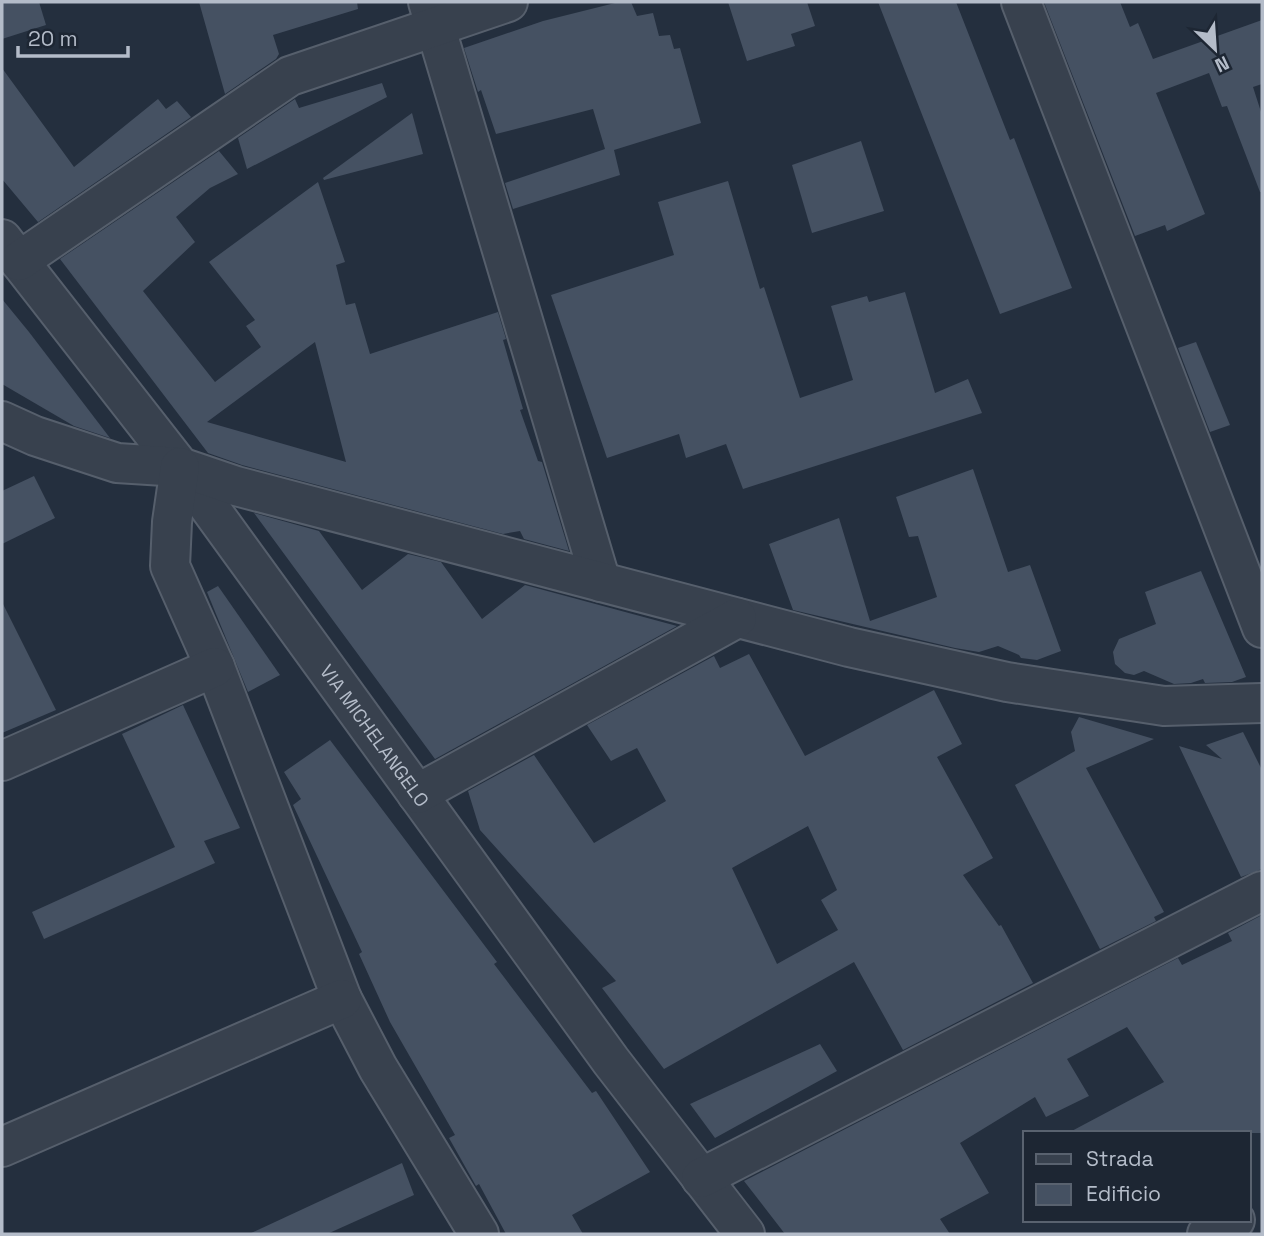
<svg xmlns="http://www.w3.org/2000/svg" width="1264" height="1236" font-family="'Space Grotesk',sans-serif">
  <style>
    .building { fill: #455162; fill-rule: evenodd }
    .lines { fill: none; stroke-linecap: round; stroke-linejoin: round }
    .minor-casing { stroke: #565f6c; stroke-width: 42 }
    .minor { stroke: #38414e; stroke-width: 38 }
    .labels { text-anchor: middle; stroke-width: 7; stroke-linejoin: round; paint-order: stroke }
    .street-label { font-size: 19px; fill: #b4bcc9; stroke: #1d2633 }
  </style>
  <rect width="100%" height="100%" fill="#242f3e"/>
  <!-- building -->
  <g class="building">
    <path d="M 2,2 L 39,2 L 46,25 L 2,39 Z"/>
    <path d="M 199,2 L 357,2 L 358,9 L 273,35 L 279,54 L 276,59 L 225,94 Z"/>
    <path d="M 619,2 L 631,2 L 637,16 L 653,13 L 659,36 L 670,35 L 674,49 L 680,48 L 701,123 L 614,150 L 620,175 L 513,209 L 505,183 L 605,149 L 593,109 L 496,134 L 481,90 L 478,92 L 464,48 L 543,21 Z"/>
    <path d="M 728,2 L 807,2 L 815,26 L 791,34 L 795,46 L 747,61 Z"/>
    <path d="M 878,2 L 956,2 L 1010,140 L 1014,138 L 1072,288 L 1000,314 Z"/>
    <path d="M 1044,2 L 1120,2 L 1130,27 L 1138,23 L 1153,59 L 1262,20 L 1262,84 L 1253,87 L 1262,115 L 1262,192 L 1260,192 L 1227,106 L 1222,107 L 1209,73 L 1156,93 L 1205,214 L 1167,231 L 1165,225 L 1135,236 Z"/>
    <path d="M 2,68 L 74,167 L 158,99 L 166,109 L 177,101 L 191,117 L 38,222 L 2,179 Z"/>
    <path d="M 382,83 L 387,97 L 247,169 L 238,138 L 295,99 L 299,108 Z"/>
    <path d="M 412,113 L 423,154 L 324,180 L 323,178 Z"/>
    <path d="M 861,141 L 884,211 L 812,233 L 792,165 Z"/>
    <path d="M 219,151 L 238,174 L 210,188 L 176,217 L 195,242 L 143,291 L 215,382 L 261,347 L 246,326 L 255,320 L 209,262 L 318,182 L 345,262 L 336,265 L 346,305 L 355,303 L 370,354 L 498,312 L 506,339 L 503,340 L 523,409 L 520,410 L 538,461 L 542,462 L 569,551 L 524,539 L 520,531 L 503,534 L 242,465 L 208,453 L 60,259 ZM 315,342 L 346,462 L 207,422 Z"/>
    <path d="M 728,181 L 760,289 L 764,287 L 800,398 L 853,380 L 831,306 L 867,296 L 869,302 L 905,292 L 935,393 L 968,379 L 982,413 L 743,489 L 726,444 L 686,458 L 679,434 L 607,458 L 551,295 L 674,255 L 658,202 Z"/>
    <path d="M 2,299 L 29,332 L 110,438 L 74,426 L 2,384 Z"/>
    <path d="M 1196,342 L 1230,425 L 1210,432 L 1178,348 Z"/>
    <path d="M 973,469 L 1008,572 L 1030,565 L 1061,651 L 1037,660 L 1021,658 L 1019,655 L 998,646 L 979,652 L 955,648 L 793,610 L 769,544 L 839,518 L 870,621 L 937,597 L 918,536 L 909,537 L 896,497 Z"/>
    <path d="M 34,476 L 55,518 L 2,544 L 2,491 Z"/>
    <path d="M 254,513 L 319,531 L 362,590 L 408,554 L 441,562 L 482,619 L 525,585 L 677,626 L 435,759 Z"/>
    <path d="M 1201,571 L 1246,677 L 1232,682 L 1205,683 L 1203,679 L 1191,683 L 1174,684 L 1144,671 L 1134,675 L 1125,673 L 1115,664 L 1113,652 L 1119,639 L 1156,624 L 1145,592 Z"/>
    <path d="M 218,586 L 280,675 L 248,692 L 207,592 Z"/>
    <path d="M 2,602 L 56,710 L 2,733 Z"/>
    <path d="M 749,654 L 805,756 L 934,690 L 962,744 L 937,757 L 993,858 L 963,875 L 999,926 L 1001,925 L 1033,983 L 903,1050 L 854,962 L 664,1069 L 602,988 L 616,981 L 480,830 L 468,791 L 534,755 L 594,843 L 666,801 L 637,748 L 611,761 L 587,725 L 714,656 L 720,668 ZM 808,826 L 837,890 L 821,900 L 838,930 L 777,964 L 732,868 Z"/>
    <path d="M 183,705 L 240,828 L 204,841 L 215,863 L 44,939 L 32,912 L 175,847 L 122,734 Z"/>
    <path d="M 1079,717 L 1154,739 L 1086,768 L 1164,912 L 1154,917 L 1156,921 L 1100,949 L 1015,785 L 1075,751 L 1071,732 Z"/>
    <path d="M 1243,732 L 1262,770 L 1262,869 L 1241,877 L 1179,746 L 1222,759 L 1206,745 Z"/>
    <path d="M 330,740 L 497,962 L 494,964 L 592,1093 L 596,1091 L 650,1172 L 572,1215 L 583,1234 L 506,1234 L 479,1184 L 476,1186 L 449,1138 L 455,1135 L 390,1022 L 359,954 L 362,952 L 293,805 L 301,799 L 284,772 Z"/>
    <path d="M 1262,915 L 1262,1133 L 1068,1133 L 1164,1082 L 1127,1027 L 1067,1059 L 1089,1096 L 1046,1117 L 1035,1097 L 960,1143 L 989,1193 L 940,1219 L 950,1234 L 785,1234 L 744,1181 L 1178,958 L 1182,965 L 1232,941 L 1228,933 Z"/>
    <path d="M 820,1044 L 837,1071 L 715,1138 L 690,1104 Z"/>
    <path d="M 402,1163 L 414,1195 L 327,1234 L 249,1234 Z"/>
  </g>
  <g class="lines">
    <defs>
      <g id="minor">
        <path d="M 428,2 L 601,582"/>
        <path d="M 1021,2 L 1262,628"/>
        <path id="s1" d="M 2,239 L 180,467 L 611,1061 L 745,1234"/>
        <path d="M 19,261 L 290,76 L 508,2"/>
        <path d="M 2,421 L 35,436 L 117,463 L 180,467 L 236,486 L 849,647 L 1007,682 L 1164,706 L 1262,703"/>
        <path d="M 180,467 L 172,522 L 170,566 L 215,667 L 342,999 L 378,1068 L 479,1234"/>
        <path d="M 2,761 L 215,667"/>
        <path d="M 417,794 L 737,618"/>
        <path d="M 2,1147 L 342,999"/>
        <path d="M 701,1178 L 1262,891"/>
        <path d="M 1207,1234 L 1235,1220"/>
      </g>
    </defs>
    <!-- minor casing -->
    <use href="#minor" class="minor-casing"/>
    <!-- minor -->
    <use href="#minor" class="minor"/>
  </g>
  <g class="labels">
    <!-- street labels -->
    <g class="street-label">
      <text dy="7" stroke="none"><textPath href="#s1" startOffset="621">VIA MICHELANGELO</textPath></text>
    </g>
  </g>
  <!-- border -->
  <rect width="1264" height="1236" fill="none" stroke="#b4bcc9" stroke-width="7"/>
  <!-- legend -->
  <rect x="1023" y="1131" width="228" height="91" fill="#1d2633" stroke="#59626f" stroke-width="2"/>
  <rect x="1036" y="1154" width="35" height="10" fill="#38414e" stroke="#59626f" stroke-width="2"/>
  <text x="1086" y="1166" font-size="21" fill="#b4bcc9">Strada</text>
  <rect x="1036" y="1184" width="35" height="21" fill="#455162" stroke="#59626f" stroke-width="2"/>
  <text x="1086" y="1201" font-size="21" fill="#b4bcc9">Edificio</text>
  <!-- north arrow -->
  <g transform="translate(1215 49) rotate(155)" stroke="#1d2633" stroke-width="5" paint-order="stroke">
  <path d="M0-5L12 26L0 18L-12 26Z" fill="#b4bcc9"/>
  <text y="-10" font-size="19" font-weight="bold" text-anchor="middle" fill="#b4bcc9">N</text>
  </g>
  <!-- scale -->
  <path d="M18 46v10h110v-10" fill="none" stroke="#b4bcc9" stroke-width="3.5"/>
  <text x="28" y="46" font-size="21" fill="#b4bcc9" stroke="#1d2633" stroke-width="5" paint-order="stroke">20 m</text>
</svg>
